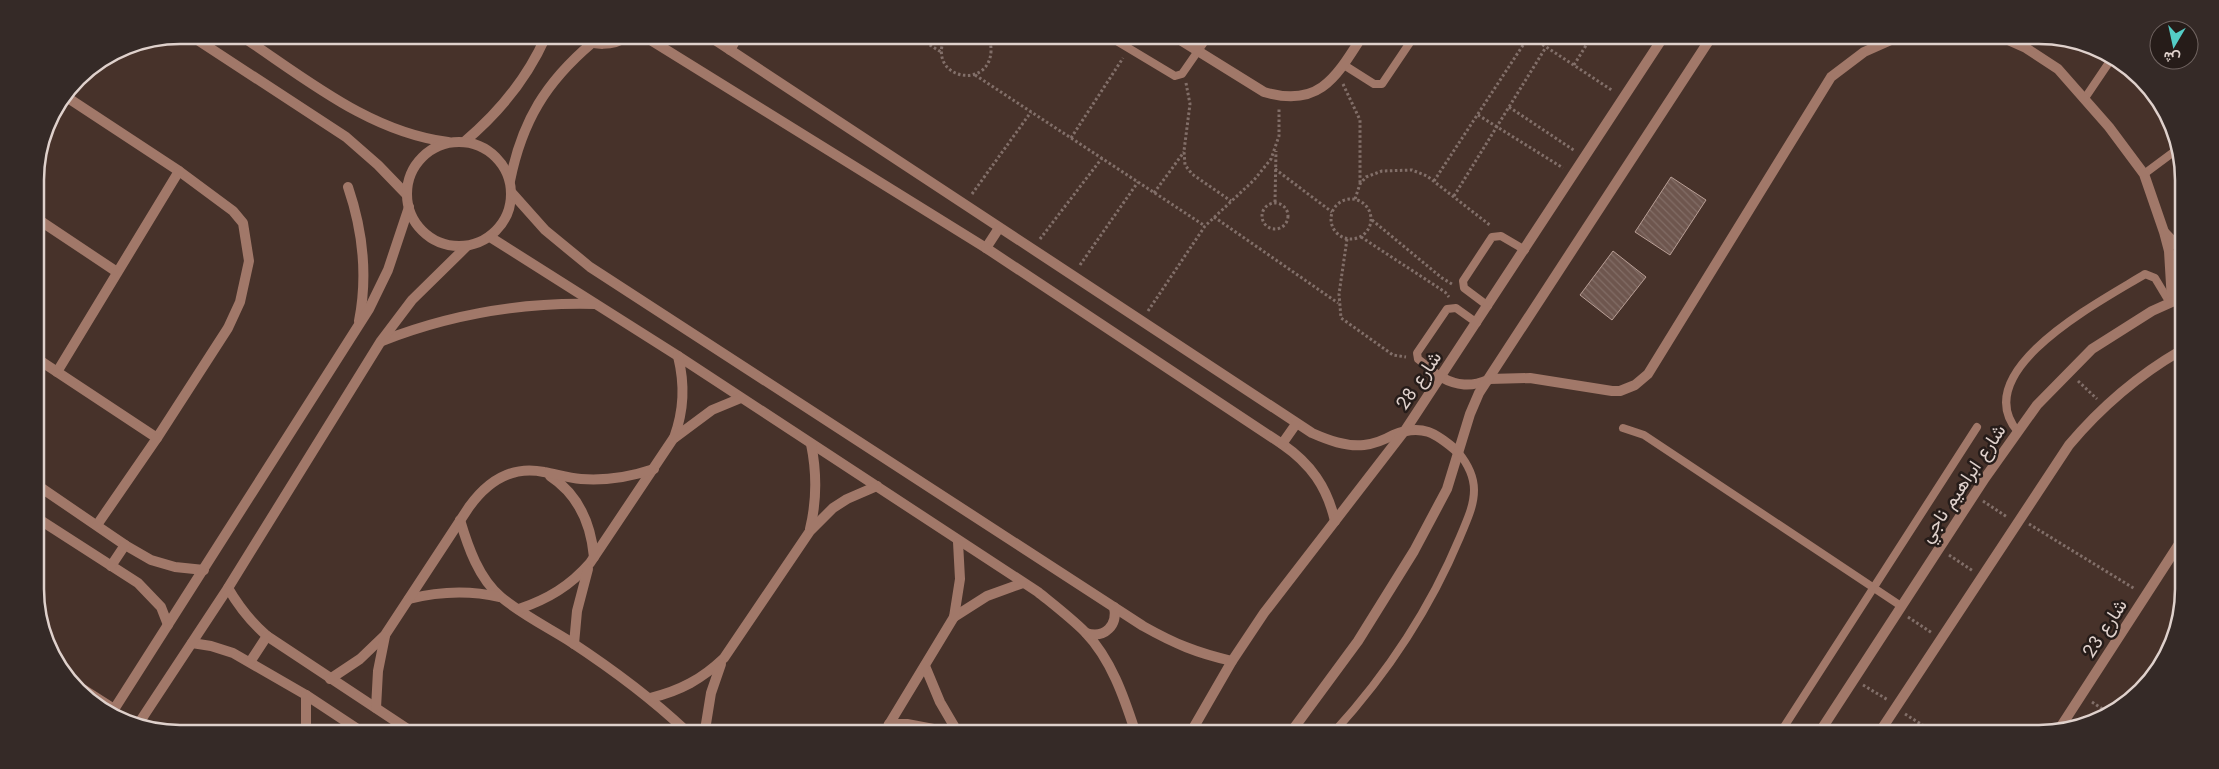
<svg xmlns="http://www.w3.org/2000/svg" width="2219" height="769" font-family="Jost,Vazirmatn,sans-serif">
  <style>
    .building { fill: url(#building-back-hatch); stroke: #b99f96 }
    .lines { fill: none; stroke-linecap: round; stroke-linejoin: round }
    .path { stroke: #826f69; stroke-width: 3; stroke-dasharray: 2.5 2.5; stroke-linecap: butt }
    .service { stroke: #a17869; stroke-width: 8 }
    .minor { stroke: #a17869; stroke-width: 10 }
    .tertiary { stroke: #a17869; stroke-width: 10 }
    .labels { text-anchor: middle; stroke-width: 5; stroke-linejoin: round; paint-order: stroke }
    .street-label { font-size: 19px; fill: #dfd1cc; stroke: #261c19 }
    .rim { fill: none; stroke: #dfd1cc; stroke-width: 2.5 }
  </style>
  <defs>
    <pattern id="building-back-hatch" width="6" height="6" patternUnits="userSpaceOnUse" patternTransform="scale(1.25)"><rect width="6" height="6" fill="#6e564e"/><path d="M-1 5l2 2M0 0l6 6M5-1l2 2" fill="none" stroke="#826d66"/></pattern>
  </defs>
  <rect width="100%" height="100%" fill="#47322a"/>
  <!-- building -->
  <g class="building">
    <path d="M 1671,177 L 1706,200 L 1670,255 L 1635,232 Z"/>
    <path d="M 1613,251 L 1646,277 L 1612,320 L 1580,295 Z"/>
  </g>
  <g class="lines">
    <!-- path -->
    <g class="path">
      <path d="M 917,37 L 941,52"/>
      <path d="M 945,37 C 926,78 988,91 991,52 C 991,46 991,42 987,37"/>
      <path d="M 1534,39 L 1613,91"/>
      <path d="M 991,41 L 1010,43 L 1024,37"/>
      <path d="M 1574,65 L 1590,39"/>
      <path d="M 975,75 L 1205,226"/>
      <path d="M 1186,83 L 1190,104 L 1184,151 L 1185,165 L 1192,174 L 1231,201"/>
      <path d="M 1343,84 L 1360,120 L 1360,183"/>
      <path d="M 1509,107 L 1575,151"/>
      <path d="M 1478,115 L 1563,168"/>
      <path d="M 1071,138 L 1123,58"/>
      <path d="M 1275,169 L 1332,212"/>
      <path d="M 1434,181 L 1527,39"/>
      <path d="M 1154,193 L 1184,152"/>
      <path d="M 972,194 L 1031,112"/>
      <path d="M 1454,196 L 1546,47"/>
      <circle cx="1351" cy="219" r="20"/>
      <path d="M 1355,199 L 1360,184 L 1366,177 L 1382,171 L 1412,170 L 1427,176 L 1491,226"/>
      <path d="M 1275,202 L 1276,151"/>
      <circle cx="1275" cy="216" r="13"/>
      <path d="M 1214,217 L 1338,303"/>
      <path d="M 1372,220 L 1442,278 L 1452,284"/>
      <path d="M 1361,237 L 1445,292 L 1449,297"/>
      <path d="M 1040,239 L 1102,158"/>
      <path d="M 1347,239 L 1339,294 L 1341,318 L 1393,355 L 1406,357"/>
      <path d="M 1080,265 L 1138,182"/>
      <path d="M 1148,311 L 1205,226 L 1254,180 L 1271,159 L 1279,136 L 1279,108"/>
      <path d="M 2078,381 L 2097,399"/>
      <path d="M 1983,501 L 2007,517"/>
      <path d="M 2029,524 L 2135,589"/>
      <path d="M 1949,555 L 1973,571"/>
      <path d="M 1908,617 L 1932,633"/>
      <path d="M 1863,685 L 1888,700"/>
      <path d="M 2092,702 L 2110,714"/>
      <path d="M 1905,714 L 1935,733"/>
    </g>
    <!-- service -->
    <g class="service">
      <path d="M 1110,37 L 1175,76 L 1182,74 L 1207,38"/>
      <path d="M 1344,65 L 1374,84 L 1382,84 L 1413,38"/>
      <path d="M 2085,98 L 2110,61"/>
      <path d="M 2144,174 L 2179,148"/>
      <path d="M 1488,306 L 1464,288 L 1463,281 L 1492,237 L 1501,236 L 1525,250"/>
      <path d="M 1441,377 L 1418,359 L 1417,353 L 1447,309 L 1456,308 L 1477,323"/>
      <path d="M 1623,428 L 1644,435 L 1901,606"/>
      <path d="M 2018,432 C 1965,370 2105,299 2145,274 L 2155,278 L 2170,303"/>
      <path d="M 1334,732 C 1386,675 1430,609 1460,537 C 1466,522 1474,507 1474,490 C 1474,475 1467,463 1458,452"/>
      <path d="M 1780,733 L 1977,427"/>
    </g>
    <!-- minor -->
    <g class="minor">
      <path d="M 190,35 L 346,137 L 378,165 L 407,195"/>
      <path d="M 240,35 C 305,78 369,132 448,142"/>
      <path d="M 578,36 C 593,47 613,46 628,36"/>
      <path d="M 644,36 L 986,248 L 1282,444 C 1311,464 1327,487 1335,521"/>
      <path d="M 709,36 L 1312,433 C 1328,440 1346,447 1364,445 C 1374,444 1384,440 1393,435 C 1422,423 1436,433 1458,452"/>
      <path d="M 1177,38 L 1264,92 C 1318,108 1335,79 1361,38"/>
      <path d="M 2008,40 L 2026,48 L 2058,69 L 2109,127 L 2144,174 L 2164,232 L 2169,251 L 2172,301"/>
      <path d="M 730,50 L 738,36"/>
      <path d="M 464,142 C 500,112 527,79 546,36"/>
      <circle cx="459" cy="194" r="52"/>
      <path d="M 510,181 C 522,121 546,82 592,43"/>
      <path d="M 348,187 C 363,231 368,275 359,321"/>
      <path d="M 512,193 L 545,230 L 590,267 L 1143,626 C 1175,644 1197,653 1232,661"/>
      <path d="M 36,218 L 117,272"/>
      <path d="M 2165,233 L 2181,250"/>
      <path d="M 490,237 L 678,356 L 1038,592 C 1054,605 1071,618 1085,632 C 1111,659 1124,697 1135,731"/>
      <path d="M 986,248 L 999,228"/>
      <path d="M 382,341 C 451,314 520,302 595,304"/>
      <path d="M 36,358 L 157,438 L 228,328 L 240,302 L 249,261 L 243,223 L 233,211 L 179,171 L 65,96"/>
      <path d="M 57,372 L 179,171"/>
      <path d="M 1489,379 L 1530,378 L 1612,391 L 1620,391 L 1635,385 L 1648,374 L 1831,77 L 1864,52 L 1891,40"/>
      <path d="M 674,438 C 684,410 685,385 678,356"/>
      <path d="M 1282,444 L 1296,424"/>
      <path d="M 550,476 C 579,495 591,524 594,557"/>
      <path d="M 37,485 L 125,545 L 151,560 L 175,567 L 204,570"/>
      <path d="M 37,518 L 138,583 L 161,607 L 168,625"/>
      <path d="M 460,520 C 468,547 479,579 501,597 C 521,614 549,628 571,642 C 612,669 650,697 685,730"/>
      <path d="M 97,525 L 157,438"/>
      <path d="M 810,529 C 817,500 817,473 811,444"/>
      <path d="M 111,566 L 125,545"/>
      <path d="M 228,588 C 239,607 251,622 267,636 L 409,730"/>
      <path d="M 409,599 C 440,591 469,590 500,597"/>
      <path d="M 519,609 C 548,599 570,586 590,563 L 673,439 L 712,410 L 741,398"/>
      <path d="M 954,617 L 987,596 L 1023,583"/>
      <path d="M 1086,633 C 1105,639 1118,625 1114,607"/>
      <path d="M 192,643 L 211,646 L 233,653 L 306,695 L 359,730"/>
      <path d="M 574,644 L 577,611 L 588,569"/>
      <path d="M 250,662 L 267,636"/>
      <path d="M 925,666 L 940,702 L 957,731"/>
      <path d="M 330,679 L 360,659 L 385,635 L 469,507 C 487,482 511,465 544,472 C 556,474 568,478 581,479 C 607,481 630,477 654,469"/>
      <path d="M 70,681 L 114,709"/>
      <path d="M 650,698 C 680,691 702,679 724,658 L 810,531 L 833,508 L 847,499 L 877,486"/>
      <path d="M 376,708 L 378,671 L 385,636"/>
      <path d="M 113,711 L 369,309 L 388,270 L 409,207"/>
      <path d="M 889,724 L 907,724 L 944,731"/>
      <path d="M 137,726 L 228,588 L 381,341 L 412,300 L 467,246"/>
      <path d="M 306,729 L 306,695"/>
      <path d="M 705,730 L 711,693 L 721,664"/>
      <path d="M 885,731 L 954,617 L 960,579 L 958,542"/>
      <path d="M 2058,731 L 2179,544"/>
    </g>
    <!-- tertiary -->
    <g class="tertiary">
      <path d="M 1441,377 C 1457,386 1471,387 1488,380"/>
      <path d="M 1191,732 L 1232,661 L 1264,613 L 1406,429 L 1662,39"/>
      <path d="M 1291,732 L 1358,641 L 1414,551 L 1447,489 L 1470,414 L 1479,393 L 1710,39"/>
      <path d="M 1819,733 L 1985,478 L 2037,405 L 2092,349 L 2152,311 L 2181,298"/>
      <path d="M 1879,733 L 2069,445 C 2101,407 2137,376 2180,351"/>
    </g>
  </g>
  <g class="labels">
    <!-- street labels -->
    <g class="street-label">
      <text transform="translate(1418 380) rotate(-56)" y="7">شارع 28</text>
      <text transform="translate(1962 483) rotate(-56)" y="7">شارع ابراهيم ناجي</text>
      <text transform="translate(2104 628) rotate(-57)" y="7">شارع 23</text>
    </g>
  </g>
  <!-- crop -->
  <path d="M0 0H2219V769H0ZM180 44H2039A136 136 0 0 1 2175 180V589A136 136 0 0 1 2039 725H180A136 136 0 0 1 44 589V180A136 136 0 0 1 180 44Z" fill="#352a27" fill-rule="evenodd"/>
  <path class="rim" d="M180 44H2039A136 136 0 0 1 2175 180V589A136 136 0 0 1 2039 725H180A136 136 0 0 1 44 589V180A136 136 0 0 1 180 44Z"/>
  <!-- north arrow -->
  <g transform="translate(2174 45) rotate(189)"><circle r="24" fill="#261c19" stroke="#706461"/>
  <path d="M0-4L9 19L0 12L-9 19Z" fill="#54cdc7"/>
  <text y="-8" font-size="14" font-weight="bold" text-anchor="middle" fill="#dfd1cc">ش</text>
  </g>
</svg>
